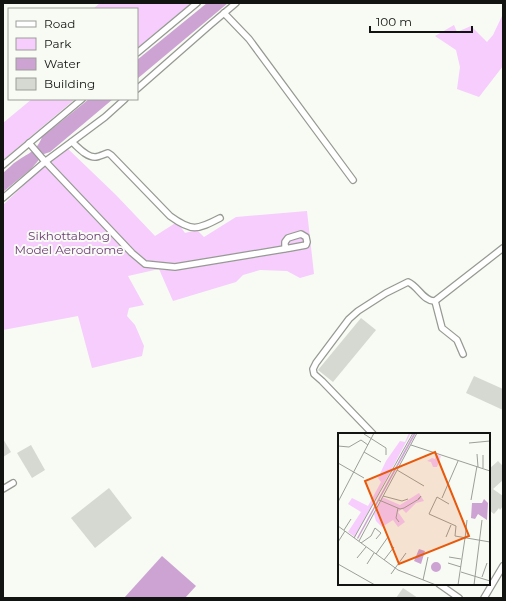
<svg xmlns="http://www.w3.org/2000/svg" width="506" height="601" font-family="Montserrat,sans-serif">
  <style>
    .green { fill: #f6cdfd }
    .water { fill: #cda3d4 }
    .building { fill: #d5d9d1 }
    .lines { fill: none; stroke-linecap: round; stroke-linejoin: round }
    .minor-casing { stroke: #969a92; stroke-width: 8 }
    .minor { stroke: #fff; stroke-width: 5.5 }
    .labels { text-anchor: middle; stroke-width: 4; stroke-linejoin: round; paint-order: stroke }
    .park-label { font-size: 12px; fill: #6e3b78; stroke: #f7fbf3 }
    .inset-road { fill: none; stroke: #9b9f99; stroke-width: 1 }
    .view { fill: #e8590c; fill-opacity: 0.15; stroke: #e8590c; stroke-width: 2 }
    .inset-edge { fill: none; stroke: #121411; stroke-width: 2 }
  </style>
  <rect width="100%" height="100%" fill="#f7fbf3"/>
  <!-- green -->
  <g class="green">
    <path d="M 100,3 L 191,3 L 137,48 L 137,9 L 93,9 Z"/>
    <path d="M 503,14 L 503,66 L 479,97 L 457,89 L 460,67 L 456,50 L 435,36 L 454,25 L 457,32 L 471,26 L 487,42 L 493,35 Z"/>
    <path d="M 32,99 L 75,99 L 3,160 L 3,123 Z"/>
    <path d="M 65,146 L 116,195 L 155,236 L 177,222 L 185,233 L 197,230 L 204,237 L 236,217 L 307,211 L 314,274 L 300,278 L 287,271 L 260,270 L 243,275 L 236,282 L 173,301 L 159,269 L 128,276 L 144,305 L 129,308 L 127,316 L 135,325 L 144,346 L 142,356 L 92,368 L 78,316 L 3,330 L 3,205 Z"/>
  </g>
  <!-- water -->
  <g class="water">
    <path d="M 207,3 L 228,3 L 137,79 L 137,60 Z"/>
    <path d="M 89,99 L 113,99 L 50,152 L 44,154 L 31,169 L 3,192 L 3,173 C 8,169 12,164 17,161 C 30,152 36,152 42,137 Z"/>
    <path d="M 162,556 L 196,586 L 185,598 L 124,598 Z"/>
  </g>
  <!-- building -->
  <g class="building">
    <path d="M 361,318 L 376,330 L 333,382 L 318,370 Z"/>
    <path d="M 474,376 L 503,389 L 503,410 L 466,393 Z"/>
    <path d="M 3,439 L 11,452 L 3,457 Z"/>
    <path d="M 31,445 L 45,470 L 32,478 L 17,453 Z"/>
    <path d="M 498,461 L 503,466 L 503,480 L 493,489 L 503,496 L 503,506 L 500,510 L 499,508 L 494,514 L 489,510 L 489,469 Z"/>
    <path d="M 109,488 L 132,518 L 95,548 L 71,518 Z"/>
    <path d="M 403,588 L 418,598 L 396,598 Z"/>
  </g>
  <g class="lines">
    <defs>
      <g id="minor">
        <path d="M 224,13 L 249,39 L 353,180"/>
        <path d="M 137,53 L 197,3"/>
        <path d="M 137,89 L 210,25 L 236,3"/>
        <path d="M 72,142 C 78,147 86,157 95,157 C 99,157 104,154 108,153 L 111,155 L 170,216 C 192,232 197,230 220,218"/>
        <path d="M 29,143 L 42,158 L 132,253 L 145,264 L 175,267 L 290,248 L 306,245 L 307,242 L 306,237 L 301,234 L 288,238 L 285,242 L 285,249"/>
        <path d="M 3,165 L 82,99"/>
        <path d="M 3,198 L 46,161 L 105,117 L 125,99"/>
        <path d="M 435,301 L 442,328 L 457,340 L 463,354"/>
        <path d="M 373,434 L 322,381 L 314,374 L 313,369 L 316,363 L 349,319 L 358,311 L 386,293 L 408,282 C 418,286 424,302 435,301 L 503,248"/>
        <path d="M 3,489 L 13,483"/>
        <path d="M 439,584 L 459,598"/>
        <path d="M 484,598 L 503,566"/>
      </g>
    </defs>
    <!-- minor casing -->
    <use href="#minor" class="minor-casing"/>
    <!-- minor -->
    <use href="#minor" class="minor"/>
  </g>
  <g class="labels">
    <!-- park labels -->
    <g class="park-label">
      <text x="69" y="240">Sikhottabong<tspan x="69" dy="14">Model Aerodrome</tspan></text>
    </g>
  </g>
  <!-- overview -->
  <g transform="translate(338 433)">
    <rect width="152" height="152" fill="#f7fbf3"/>
    <path d="M 71,0 L 73,0 L 17,104 L 10,99 L 23,79 L 10,71 L 14,65 L 30,73 L 43,49 L 40,45 L 48,28 L 62,8 L 67,9 ZM 98,21 L 103,23 L 99,34 L 95,34 L 93,29 L 89,28 L 94,25 L 97,26 ZM 81,60 L 86,68 L 78,70 L 68,80 L 64,76 L 60,79 L 67,89 L 60,94 L 55,87 L 44,94 L 38,88 L 36,81 L 44,64 L 62,72 Z" fill="#f6cdfd"/>
    <path d="M 76,0 L 78,0 L 20,106 L 19,105 ZM 146,66 L 150,70 L 149,87 L 140,81 L 137,86 L 133,85 L 134,70 L 144,70 ZM 81,116 L 87,118 L 83,131 L 76,128 ZM93 134a5 5 0 1 1 10 0a5 5 0 1 1-10 0Z" fill="#cda3d4"/>
    <path class="inset-road" d="M 26,1 L 48,15 L 48,22M 131,10 L 152,8M 73,12 L 152,38M 0,13 L 11,14 L 23,7 L 30,12M 26,19 L 43,29M 139,21 L 140,34M 145,22 L 145,35M 0,30 L 26,45M 59,37 L 86,53M 45,63 L 64,68 L 70,66M 104,65 L 120,28M 41,67 L 62,76 L 66,75 L 81,66 L 83,63 L 80,66M 133,67 L 139,33M 0,69 L 36,0M 111,71 L 99,64 L 91,81 L 118,93 L 117,103 L 152,109M 60,75 L 58,85 L 61,89M 0,93 L 60,137 L 98,152M 6,97 L 13,86M 108,104 L 113,92M 16,105 L 75,0M 127,106 L 129,87M 21,108 L 79,0M 0,109 L 7,98M 23,110 L 33,103 L 37,95 L 43,100 L 38,106M 38,121 L 50,104M 111,124 L 123,126M 19,125 L 28,114M 46,127 L 56,114M 110,130 L 123,134M 0,131 L 37,152M 29,131 L 36,120M 123,139 L 152,148M 53,141 L 68,120M 144,144 L 149,130M 85,147 L 90,124M 120,152 L 127,105M 136,152 L 144,87"/>
    <path class="view" d="M 97,19 L 131,103 L 61,131 L 27,48 Z"/>
    <rect width="152" height="152" class="inset-edge"/>
  </g>
  <!-- border -->
  <rect width="506" height="601" fill="none" stroke="#121411" stroke-width="8"/>
  <!-- legend -->
  <rect x="8" y="8" width="130" height="92" fill="#f7fbf3" stroke="#9b9f99"/>
  <rect x="16" y="21" width="20" height="6" fill="#ffffff" stroke="#9b9f99"/>
  <text x="44" y="28" font-size="12" fill="#121411">Road</text>
  <rect x="16" y="38" width="20" height="12" fill="#f6cdfd" stroke="#9b9f99"/>
  <text x="44" y="48" font-size="12" fill="#121411">Park</text>
  <rect x="16" y="58" width="20" height="12" fill="#cda3d4" stroke="#9b9f99"/>
  <text x="44" y="68" font-size="12" fill="#121411">Water</text>
  <rect x="16" y="78" width="20" height="12" fill="#d5d9d1" stroke="#9b9f99"/>
  <text x="44" y="88" font-size="12" fill="#121411">Building</text>
  <!-- scale -->
  <path d="M370 26v6h102v-6" fill="none" stroke="#121411" stroke-width="2"/>
  <text x="376" y="26" font-size="12" fill="#121411" stroke="#f7fbf3" stroke-width="3" paint-order="stroke">100 m</text>
</svg>
